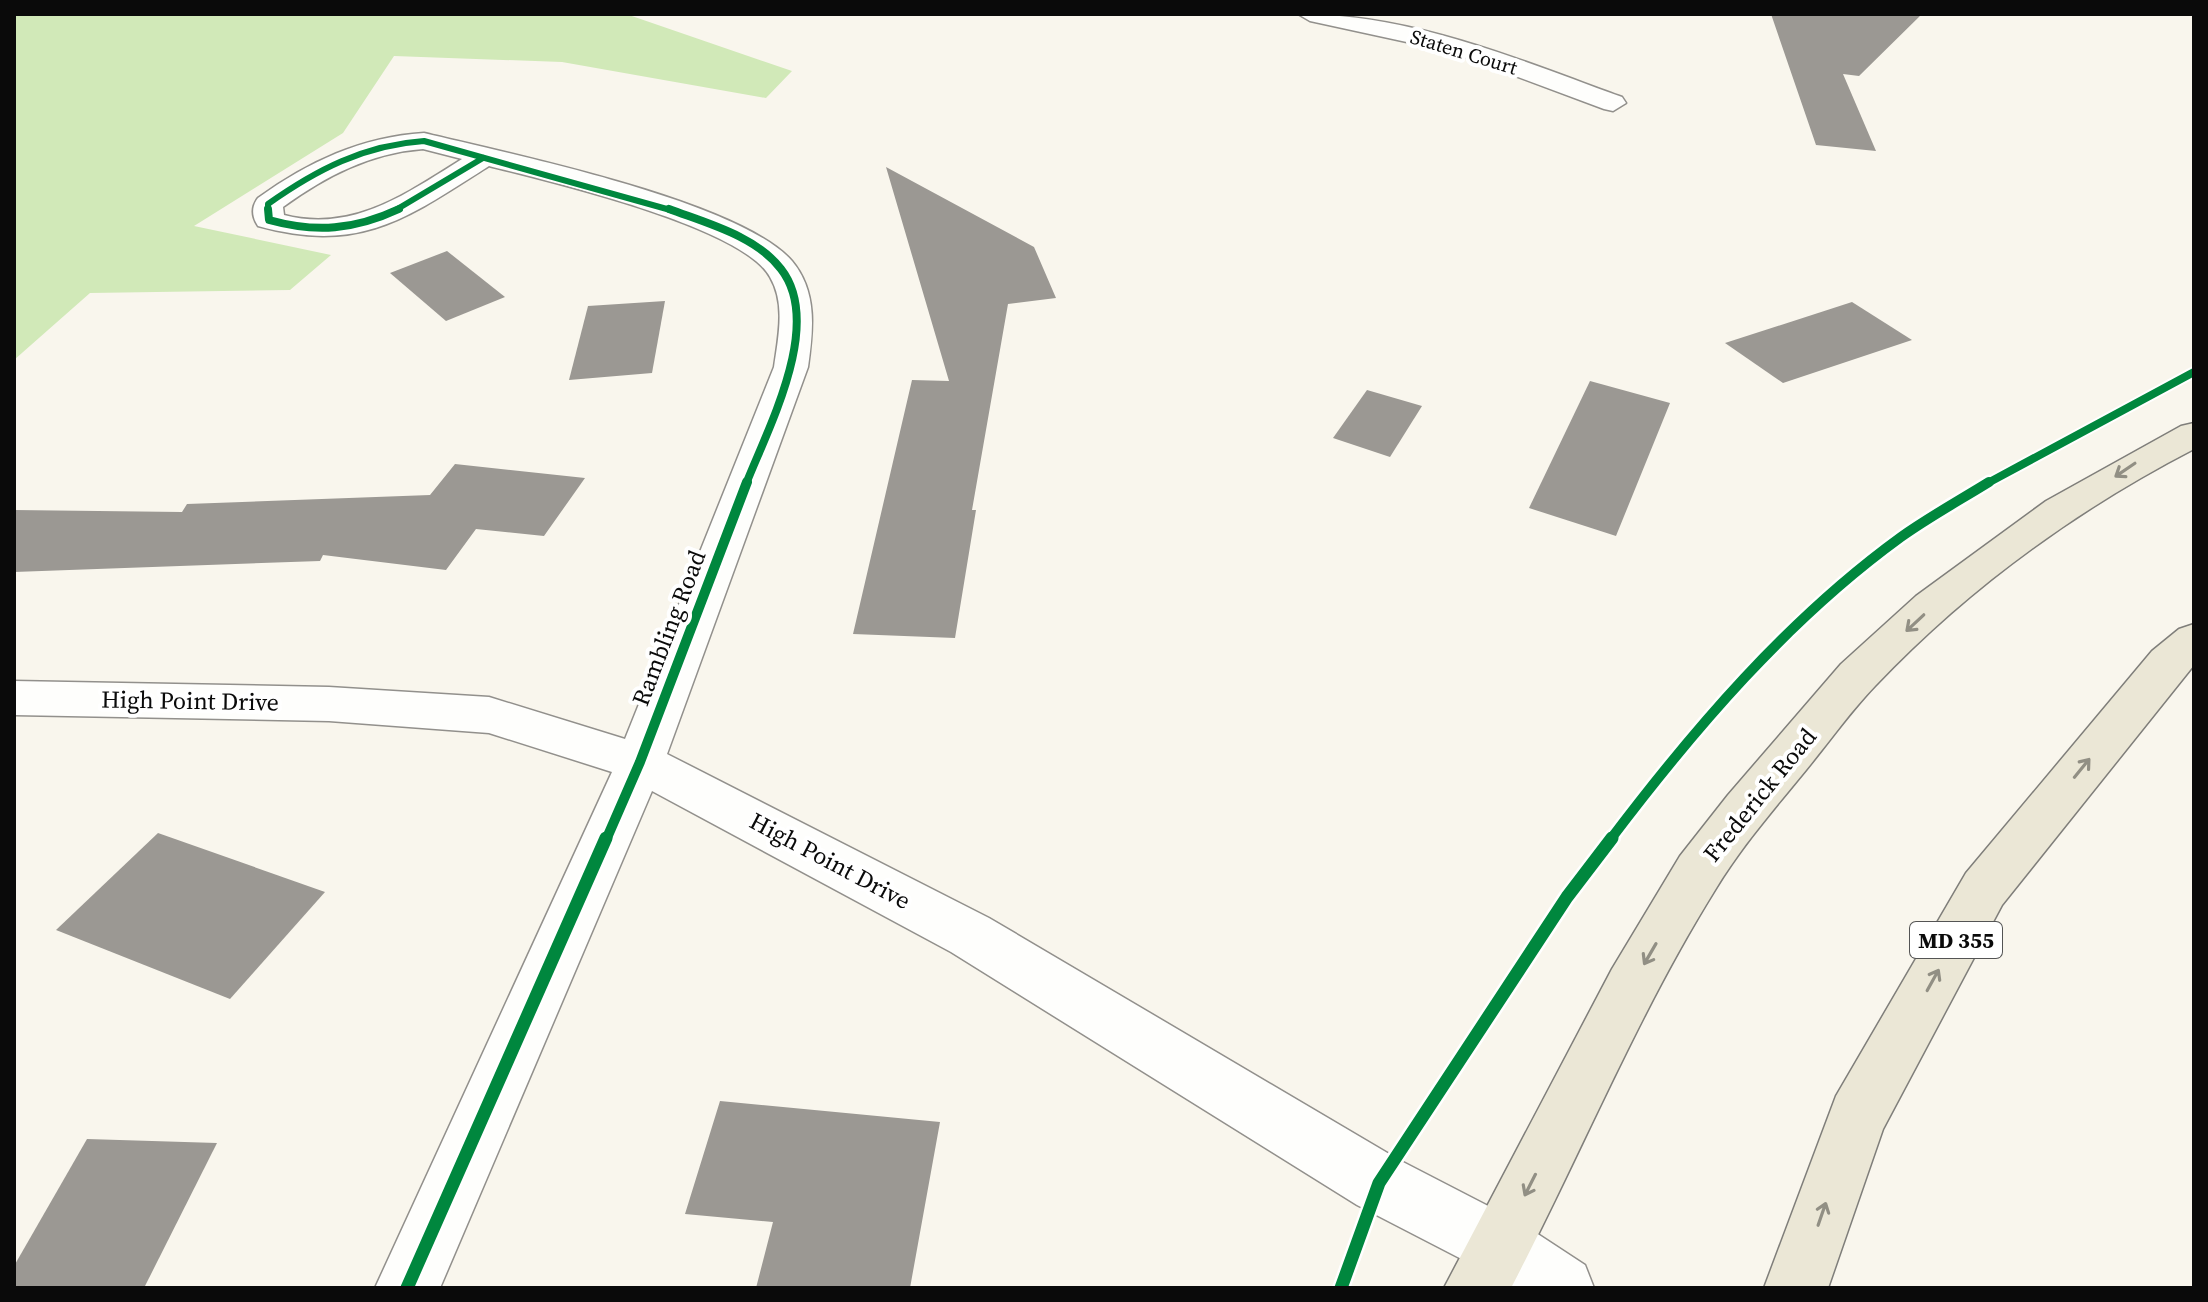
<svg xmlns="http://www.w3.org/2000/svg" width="2208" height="1302" font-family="'Source Serif 4',serif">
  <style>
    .forest { fill: #d1e9b8 }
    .building { fill: #9b9893 }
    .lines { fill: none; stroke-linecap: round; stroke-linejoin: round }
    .minor-casing { stroke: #92908c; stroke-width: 3 }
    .major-casing { stroke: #7f7e7a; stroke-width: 3 }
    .minor { fill: #fefefc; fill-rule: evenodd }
    .major { fill: #ebe7d6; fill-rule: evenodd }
    .cycleway-far3-casing { stroke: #fff; stroke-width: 9 }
    .cycleway-far2-casing { stroke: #fff; stroke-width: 12 }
    .cycleway-far1-casing { stroke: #fff; stroke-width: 15 }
    .cycleway-casing { stroke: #fff; stroke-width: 18 }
    .cycleway-far3 { stroke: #00873e; stroke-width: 6 }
    .cycleway-far2 { stroke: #00873e; stroke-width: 8 }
    .cycleway-far1 { stroke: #00873e; stroke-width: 10 }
    .cycleway { stroke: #00873e; stroke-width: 13 }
    .oneway { stroke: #918f84 }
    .labels { text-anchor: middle; stroke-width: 8; stroke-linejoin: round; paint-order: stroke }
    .far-street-label { font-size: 20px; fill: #0a0a0a; stroke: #fff }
    .shield { fill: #fff; stroke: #545454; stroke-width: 2 }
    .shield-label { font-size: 22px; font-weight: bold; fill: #0a0a0a }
    .street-label { font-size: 24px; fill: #0a0a0a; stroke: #fff }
  </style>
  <rect width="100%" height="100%" fill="#f9f6ed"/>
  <!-- forest -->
  <path class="forest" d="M 14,14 L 626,14 L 792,71 L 766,98 L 562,62 L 394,56 L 343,133 L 194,226 L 331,255 L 290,290 L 90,293 L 14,360 Z"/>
  <!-- building -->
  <g class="building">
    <path d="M 1771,14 L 1922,14 L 1859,76 L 1843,74 L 1876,151 L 1816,145 Z"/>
    <path d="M 886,167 L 1034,247 L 1056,298 L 1008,304 L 972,510 L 976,510 L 955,638 L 853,634 L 912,380 L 949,381 Z"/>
    <path d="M 447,251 L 505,297 L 446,321 L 390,273 Z"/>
    <path d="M 665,301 L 652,373 L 569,380 L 588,306 Z"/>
    <path d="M 1852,302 L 1912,340 L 1783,383 L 1725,343 Z"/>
    <path d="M 1590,381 L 1670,403 L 1616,536 L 1529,508 Z"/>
    <path d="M 1367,390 L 1422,406 L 1390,457 L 1333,438 Z"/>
    <path d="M 455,464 L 585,478 L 544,536 L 476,529 L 446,570 L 323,555 L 320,561 L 14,572 L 14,510 L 182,512 L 187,504 L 430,495 Z"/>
    <path d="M 158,833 L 325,892 L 230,999 L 56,930 Z"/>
    <path d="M 720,1101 L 940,1122 L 910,1288 L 756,1288 L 773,1222 L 685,1214 Z"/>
    <path d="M 87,1139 L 217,1143 L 144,1288 L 14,1288 L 14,1266 Z"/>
  </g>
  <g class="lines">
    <defs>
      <g id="minor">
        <path d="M 1298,14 C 1412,14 1517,59 1622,97 L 1626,103 L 1613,111 L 1604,109 L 1448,51 L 1310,21 Z"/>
        <path d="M 424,133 C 507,153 740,201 792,261 C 818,292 813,331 808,367 L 667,754 L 989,918 L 1401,1161 L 1521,1223 L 1585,1265 L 1594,1288 L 1506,1288 L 1477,1267 L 1357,1205 L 951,952 L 652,791 L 440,1288 L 375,1288 L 612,772 L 489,733 L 329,721 L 14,715 L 14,681 L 329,687 L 489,697 L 625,739 L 774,367 C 778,338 786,304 770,277 C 742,226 548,181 489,166 C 406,219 360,254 258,226 C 252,217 251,207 258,198 C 308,162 361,137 424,133 ZM 423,149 L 462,159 C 406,194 352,233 284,215 L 283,207 C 326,176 370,153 423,149 Z"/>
      </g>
      <g id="major">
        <path d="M 2194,423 L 2194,449 C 2076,510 1967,589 1875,686 C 1850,712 1829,742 1806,770 C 1774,809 1741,847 1715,890 C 1636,1017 1580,1156 1511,1288 L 1444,1288 L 1612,969 L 1680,856 L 1728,795 L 1841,664 L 1916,596 L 2046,501 L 2181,426 Z"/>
        <path d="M 2194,624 L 2194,665 L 2002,905 L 1883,1129 L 1828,1288 L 1764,1288 L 1836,1096 L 1966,873 L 2152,651 L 2179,629 Z"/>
      </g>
    </defs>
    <!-- minor casing -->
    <use href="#minor" class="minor-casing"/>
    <!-- major casing -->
    <use href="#major" class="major-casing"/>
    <!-- minor -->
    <use href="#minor" class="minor"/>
    <!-- major -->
    <use href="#major" class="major"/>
    <defs>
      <g id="cycleway-far3">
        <path d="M 268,211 L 268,204 C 316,170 364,145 424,141 L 674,211"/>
        <path d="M 394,211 L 483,158"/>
      </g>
      <g id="cycleway-far2">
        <path d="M 268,209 L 269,220 C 316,233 354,230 399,209"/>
        <path d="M 669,209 C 706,223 756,236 781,269 C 824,324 768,428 746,484"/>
        <path d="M 1986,484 L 2194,372"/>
      </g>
      <g id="cycleway-far1">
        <path d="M 606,840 L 640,762 L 747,482"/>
        <path d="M 1610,840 C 1694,729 1788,619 1901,537 C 1929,517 1960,500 1989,482"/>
      </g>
      <g id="cycleway">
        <path d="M 407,1288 L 606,838"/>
        <path d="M 1341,1288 L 1379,1183 L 1567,897 L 1612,838"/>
      </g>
    </defs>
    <!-- cycleway-far3 casing -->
    <use href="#cycleway-far3" class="cycleway-far3-casing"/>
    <!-- cycleway-far2 casing -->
    <use href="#cycleway-far2" class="cycleway-far2-casing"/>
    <!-- cycleway-far1 casing -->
    <use href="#cycleway-far1" class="cycleway-far1-casing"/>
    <!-- cycleway casing -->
    <use href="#cycleway" class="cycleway-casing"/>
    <!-- cycleway-far3 -->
    <use href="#cycleway-far3" class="cycleway-far3"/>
    <!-- cycleway-far2 -->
    <use href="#cycleway-far2" class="cycleway-far2"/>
    <!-- cycleway-far1 -->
    <use href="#cycleway-far1" class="cycleway-far1"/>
    <!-- cycleway -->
    <use href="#cycleway" class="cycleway"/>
  </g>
  <!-- one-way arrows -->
  <defs><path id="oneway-shaft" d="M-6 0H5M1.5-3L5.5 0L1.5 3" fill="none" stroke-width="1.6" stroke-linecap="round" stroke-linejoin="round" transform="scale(2)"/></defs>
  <g class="oneway">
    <use href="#oneway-shaft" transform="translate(2125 470) rotate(146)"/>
    <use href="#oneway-shaft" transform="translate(1915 623) rotate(137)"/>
    <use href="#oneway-shaft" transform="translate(2082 768) rotate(-51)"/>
    <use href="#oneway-shaft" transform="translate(1650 954) rotate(120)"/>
    <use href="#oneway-shaft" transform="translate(1933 980) rotate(-61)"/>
    <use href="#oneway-shaft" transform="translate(1530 1185) rotate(117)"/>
    <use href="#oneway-shaft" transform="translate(1822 1214) rotate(-71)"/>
  </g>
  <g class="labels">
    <!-- far-street labels -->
    <g class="far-street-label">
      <text transform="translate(1464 52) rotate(17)" y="7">Staten Court</text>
    </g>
    <!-- shield labels -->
    <rect class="shield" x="1910" y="922" width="92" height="36" rx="6"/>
    <g class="shield-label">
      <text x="1956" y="948">MD 355</text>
    </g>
    <!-- street labels -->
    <g class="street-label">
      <text transform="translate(669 628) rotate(-69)" y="8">Rambling Road</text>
      <text transform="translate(190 701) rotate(1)" y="8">High Point Drive</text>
      <text transform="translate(1760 795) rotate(-51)" y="8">Frederick Road</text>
      <text transform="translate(830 861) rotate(28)" y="8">High Point Drive</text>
    </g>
  </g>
  <!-- border -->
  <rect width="2208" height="1302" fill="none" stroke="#0a0a0a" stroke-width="32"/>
</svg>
